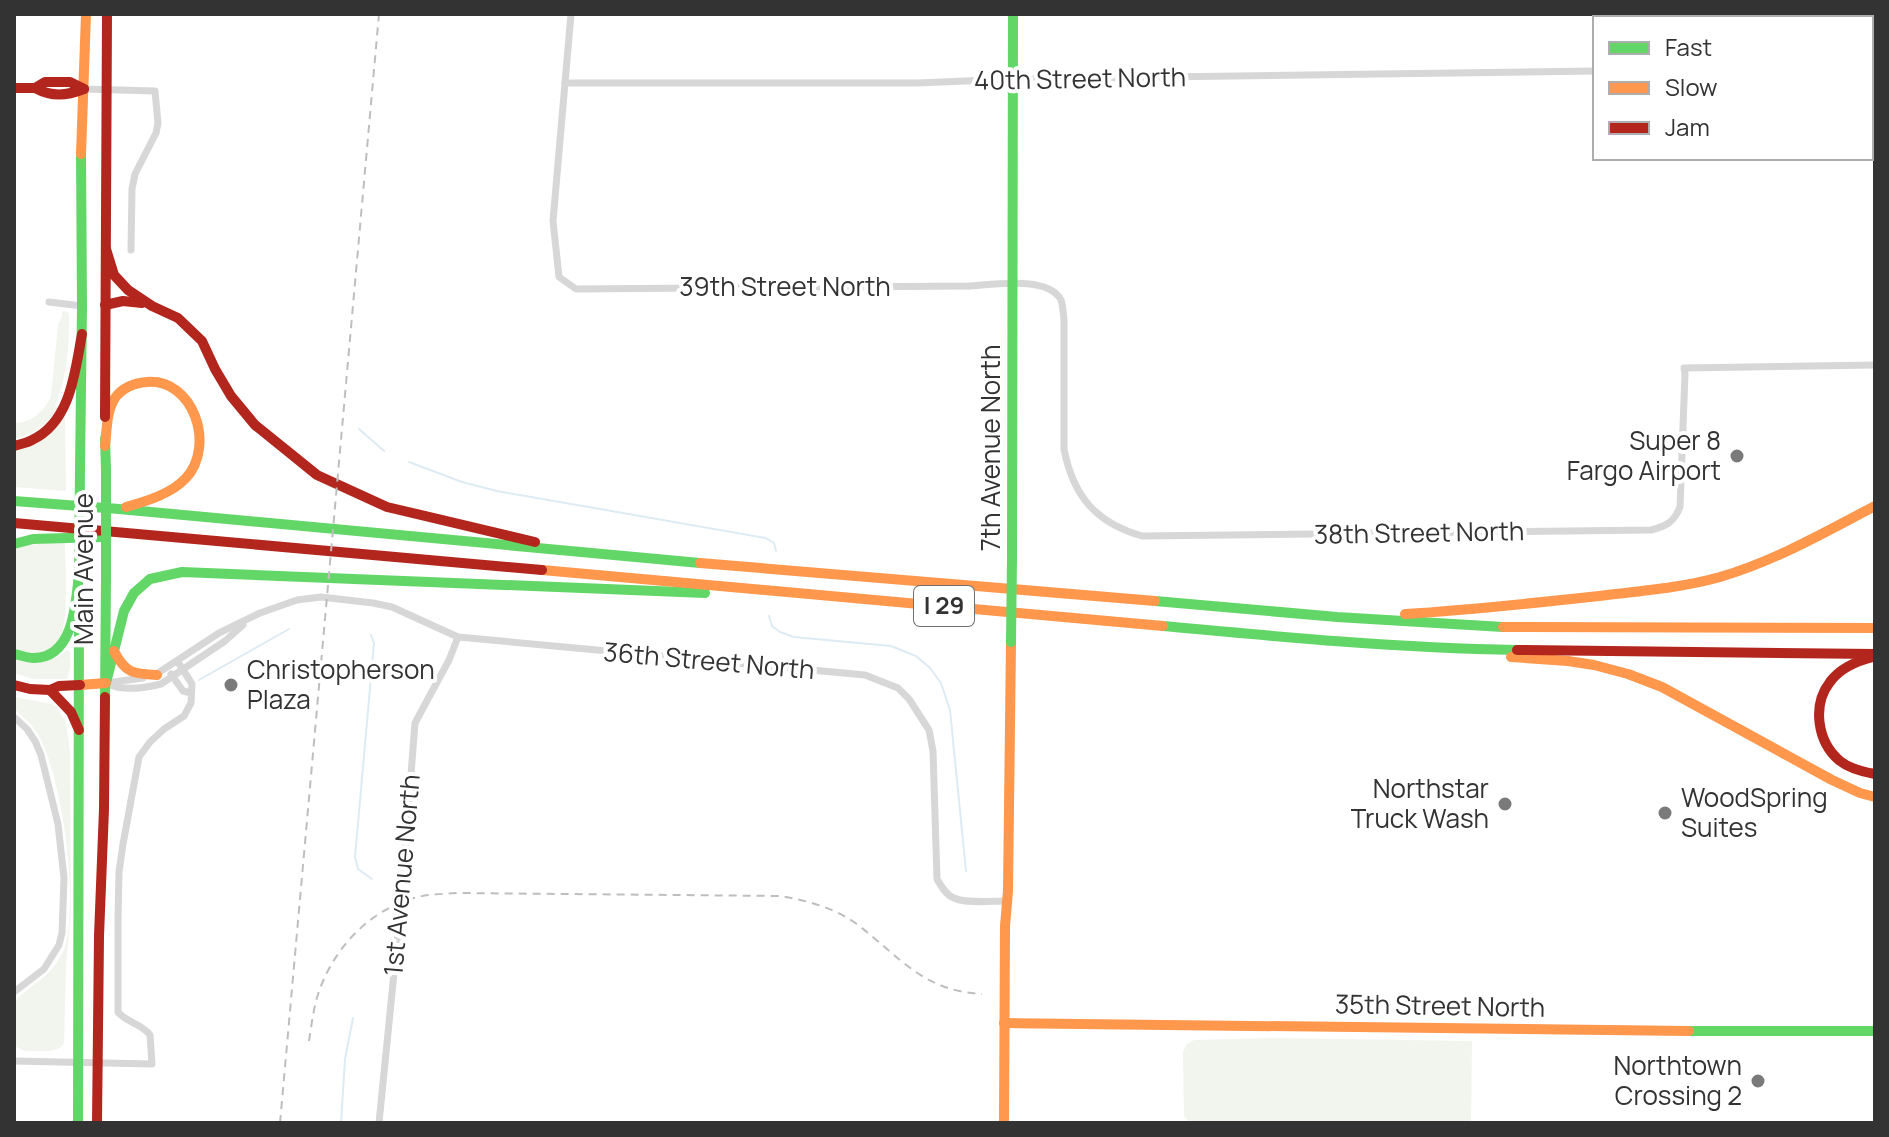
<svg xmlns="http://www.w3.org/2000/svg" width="1889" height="1137" font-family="Manrope,sans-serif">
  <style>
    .green { fill: #f1f5ed }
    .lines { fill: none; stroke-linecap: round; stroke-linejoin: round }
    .stream { stroke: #ddebf3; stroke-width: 2 }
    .street { stroke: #d7d7d7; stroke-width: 7 }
    .fast { stroke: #63d668; stroke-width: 10 }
    .slow { stroke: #ff974d; stroke-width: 10 }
    .jam { stroke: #b3261e; stroke-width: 10 }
    .rail { stroke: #bebebe; stroke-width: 2; stroke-dasharray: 8 6; stroke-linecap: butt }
    .fast-bridge { stroke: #63d668; stroke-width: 10 }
    .poi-dot { fill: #7a7a7a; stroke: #fff; stroke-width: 3 }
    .labels { text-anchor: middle; stroke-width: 8; stroke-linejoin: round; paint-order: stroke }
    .shield { fill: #fff; stroke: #707070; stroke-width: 2 }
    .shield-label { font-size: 24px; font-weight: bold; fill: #333 }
    .street-label { font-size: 26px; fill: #333; stroke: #fff }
    .poi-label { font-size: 26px; fill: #333; stroke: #fff; text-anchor: end }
  </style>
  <rect width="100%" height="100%" fill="#fff"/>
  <!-- green -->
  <g class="green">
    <path d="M 64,311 L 69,313 C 69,344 68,376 55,405 L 58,408 C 47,425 34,434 14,439 L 14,423 C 32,423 43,412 51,397 L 58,324 L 62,317 L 62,312 Z"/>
    <path d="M 64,417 L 65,417 L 66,491 L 14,487 L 14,451 Z"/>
    <path d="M 65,541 C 65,565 70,621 59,640 C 57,645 50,650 45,652 C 35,655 24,651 14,649 L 14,549 L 21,546 Z"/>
    <path d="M 67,650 L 70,652 L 70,668 L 67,679 L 33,679 L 14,673 L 14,659 C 34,666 50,664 67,650 Z"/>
    <path d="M 14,697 L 52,704 L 59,708 L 58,710 L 66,722 L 70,752 L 71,912 L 66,965 L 64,1043 L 60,1048 L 50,1051 L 25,1051 L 14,1046 L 14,1002 C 31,984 50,978 62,954 C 82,912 62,777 39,736 C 33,725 24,717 14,709 Z"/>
    <path d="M 1271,1038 L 1472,1041 L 1471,1123 L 1189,1122 L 1184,1116 L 1183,1052 L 1187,1044 L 1194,1040 Z"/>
  </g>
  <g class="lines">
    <!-- stream -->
    <g class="stream">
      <path d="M 359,429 L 384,451"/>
      <path d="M 409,462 L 462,482 L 497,491 L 766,538 L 774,543 L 776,551"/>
      <path d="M 769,616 L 772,626 L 780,632 L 794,637 L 891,646 L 916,656 L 930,668 L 941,683 L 950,710 L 966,871"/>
      <path d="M 371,635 L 374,643 L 355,857 L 358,869 L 372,879"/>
      <path d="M 199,680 L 289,629"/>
      <path d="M 341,1123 L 345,1059 L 353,1018"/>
    </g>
    <!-- street -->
    <g class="street">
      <path d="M 571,14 L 553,221 L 559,277 L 576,289 L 968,286 C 991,285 1048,275 1061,300 C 1063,305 1063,313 1064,319 L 1064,449 C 1073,496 1096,523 1142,536 L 1651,530 C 1667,526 1674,522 1680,507 L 1685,374 L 1684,368 L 1875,365"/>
      <path d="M 1871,67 L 1875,67"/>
      <path d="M 565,83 L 917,83 L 1013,79 L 1595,71"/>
      <path d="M 84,89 L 155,91 L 158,123 L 156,133 L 135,174 L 132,189 L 131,250"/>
      <path d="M 49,302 L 82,306"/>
      <path d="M 171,674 L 183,691 L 191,693"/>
      <path d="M 155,675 L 219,633 L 260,613 L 297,600 L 321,597 L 373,603 L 392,607 L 458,637 L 865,675 L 898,688 L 909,699 L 929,730 L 933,751 L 937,879 C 941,886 946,895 954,898 C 967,904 992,901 1007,901"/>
      <path d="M 106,683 L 143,678"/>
      <path d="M 108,684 C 123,691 145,688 161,684 L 225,641 L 243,625"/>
      <path d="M 14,717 L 27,729 L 35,741 L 41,755 L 58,824 L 64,878 L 62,933 L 59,945 L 44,969 L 14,992"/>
      <path d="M 14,1061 L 152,1064 L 150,1035 C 141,1023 127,1023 118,1012 L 118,920 L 119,872 L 123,844 L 139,757 L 150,742 L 164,729 L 184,716 L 191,703 L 192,684 L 178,662"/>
      <path d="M 379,1123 L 401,903 L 415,723 L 449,660 L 458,637"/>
    </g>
    <!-- fast -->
    <g class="fast">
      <path d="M 105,438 L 106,470"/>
      <path d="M 80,469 L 82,306 L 81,154"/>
      <path d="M 14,501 L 119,509 L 700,563"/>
      <path d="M 14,544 L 33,539 L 102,537"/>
      <path d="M 1012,558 L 1013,14"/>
      <path d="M 1155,601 L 1337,617 L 1503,627"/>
      <path d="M 1163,626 C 1281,637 1398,648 1517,650"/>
      <path d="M 14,654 C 20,655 27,658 33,658 C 74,659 76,602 79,573"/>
      <path d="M 106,683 L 124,611 L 134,593 L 150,579 L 182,572 L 705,593"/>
      <path d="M 105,697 L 106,578"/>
      <path d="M 1689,1031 L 1875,1031"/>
      <path d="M 78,1123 L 79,600"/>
    </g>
    <!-- slow -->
    <g class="slow">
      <path d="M 81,154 L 86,14"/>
      <path d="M 105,446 C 107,431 106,412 115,398 C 122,388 134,383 147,382 C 193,378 216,445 186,478 C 171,494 147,501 126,507"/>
      <path d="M 700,563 L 1155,601"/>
      <path d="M 542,570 L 1163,626"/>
      <path d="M 1405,614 C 1470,610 1535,603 1599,596 C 1640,591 1681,588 1720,577 C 1775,561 1825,532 1875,506"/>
      <path d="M 1503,627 L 1875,628"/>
      <path d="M 114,651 C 125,673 133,674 157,675"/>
      <path d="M 1511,657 L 1568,661 L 1594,665 L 1628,674 L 1662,687 L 1832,780 L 1860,793 L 1875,797"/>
      <path d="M 80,685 L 106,683"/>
      <path d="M 1004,1023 L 1689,1031"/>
      <path d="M 1004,1123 L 1005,926 L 1008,891 L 1011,642"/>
    </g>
    <!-- jam -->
    <g class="jam">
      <path d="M 14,88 L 35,88 L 45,82 L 70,82 L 84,89"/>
      <path d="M 35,88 C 52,97 66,96 84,89"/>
      <path d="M 106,249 L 114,275 L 128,290 L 152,306 L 178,318 L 202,341 L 215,369 L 231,396 L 255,425 L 317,475 L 387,507 L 535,542"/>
      <path d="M 105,305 L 123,301 L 142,303"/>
      <path d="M 105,417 L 107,14"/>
      <path d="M 14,446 C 20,444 27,443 32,440 C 71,422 75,371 82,334"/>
      <path d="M 14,523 L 542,570"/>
      <path d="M 1517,650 L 1875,654"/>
      <path d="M 1873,657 C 1857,661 1840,668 1830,682 C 1812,705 1817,742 1840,761 C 1850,769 1863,772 1875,774"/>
      <path d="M 14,685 L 30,689 L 50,690 L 59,686 L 80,685"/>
      <path d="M 50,690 L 71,712 L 79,730"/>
      <path d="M 97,1123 L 99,936 L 104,809 L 105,697"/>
    </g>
    <!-- rail -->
    <g class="rail">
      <path d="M 309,1041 C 312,1022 314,1003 321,986 C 337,945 371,910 414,898 C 428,894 443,894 458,893 L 781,896 C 809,901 835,908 858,925 C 900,957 923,991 982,994"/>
      <path d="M 280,1123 L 379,14"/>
    </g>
    <!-- fast-bridge -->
    <g class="fast-bridge">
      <path d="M 106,470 L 106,578"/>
      <path d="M 79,573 L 80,469"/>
      <path d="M 1011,642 L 1012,558"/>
    </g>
  </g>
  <!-- markers -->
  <g class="poi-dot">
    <circle cx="1737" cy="456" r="8"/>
    <circle cx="231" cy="685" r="8"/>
    <circle cx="1505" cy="804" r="8"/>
    <circle cx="1665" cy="813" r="8"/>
    <circle cx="1758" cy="1081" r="8"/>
  </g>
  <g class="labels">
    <!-- shield labels -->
    <rect class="shield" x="914" y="586" width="60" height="40" rx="6"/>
    <g class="shield-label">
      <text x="944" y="614">I 29</text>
    </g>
    <!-- street labels -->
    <g class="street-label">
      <text transform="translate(1080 79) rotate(-1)" y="9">40th Street North</text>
      <text x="785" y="296">39th Street North</text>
      <text transform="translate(991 448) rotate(-90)" y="9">7th Avenue North</text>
      <text transform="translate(1419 533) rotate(-1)" y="9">38th Street North</text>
      <text transform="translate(84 569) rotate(-90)" y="9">Main Avenue</text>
      <text transform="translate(709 661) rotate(5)" y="9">36th Street North</text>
      <text transform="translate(402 875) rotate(-85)" y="9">1st Avenue North</text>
      <text transform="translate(1440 1006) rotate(1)" y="9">35th Street North</text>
    </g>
    <!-- poi labels -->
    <g class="poi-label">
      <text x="1721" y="450">Super 8<tspan x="1721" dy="30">Fargo Airport</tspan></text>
      <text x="247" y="679" text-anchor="start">Christopherson<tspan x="247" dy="30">Plaza</tspan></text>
      <text x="1489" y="798">Northstar<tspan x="1489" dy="30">Truck Wash</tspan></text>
      <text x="1681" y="807" text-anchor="start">WoodSpring<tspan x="1681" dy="30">Suites</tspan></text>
      <text x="1742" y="1075">Northtown<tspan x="1742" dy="30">Crossing 2</tspan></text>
    </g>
  </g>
  <!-- border -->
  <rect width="1889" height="1137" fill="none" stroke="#333333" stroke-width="32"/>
  <!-- legend -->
  <rect x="1593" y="16" width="280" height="144" fill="#ffffff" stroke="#adadad" stroke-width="2"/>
  <rect x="1609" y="42" width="40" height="12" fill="#63d668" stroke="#adadad" stroke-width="2"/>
  <text x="1665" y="56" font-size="24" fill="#333333">Fast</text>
  <rect x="1609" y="82" width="40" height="12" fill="#ff974d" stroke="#adadad" stroke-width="2"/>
  <text x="1665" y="96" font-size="24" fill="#333333">Slow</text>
  <rect x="1609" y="122" width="40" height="12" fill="#b3261e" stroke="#adadad" stroke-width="2"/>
  <text x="1665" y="136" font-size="24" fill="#333333">Jam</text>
</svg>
